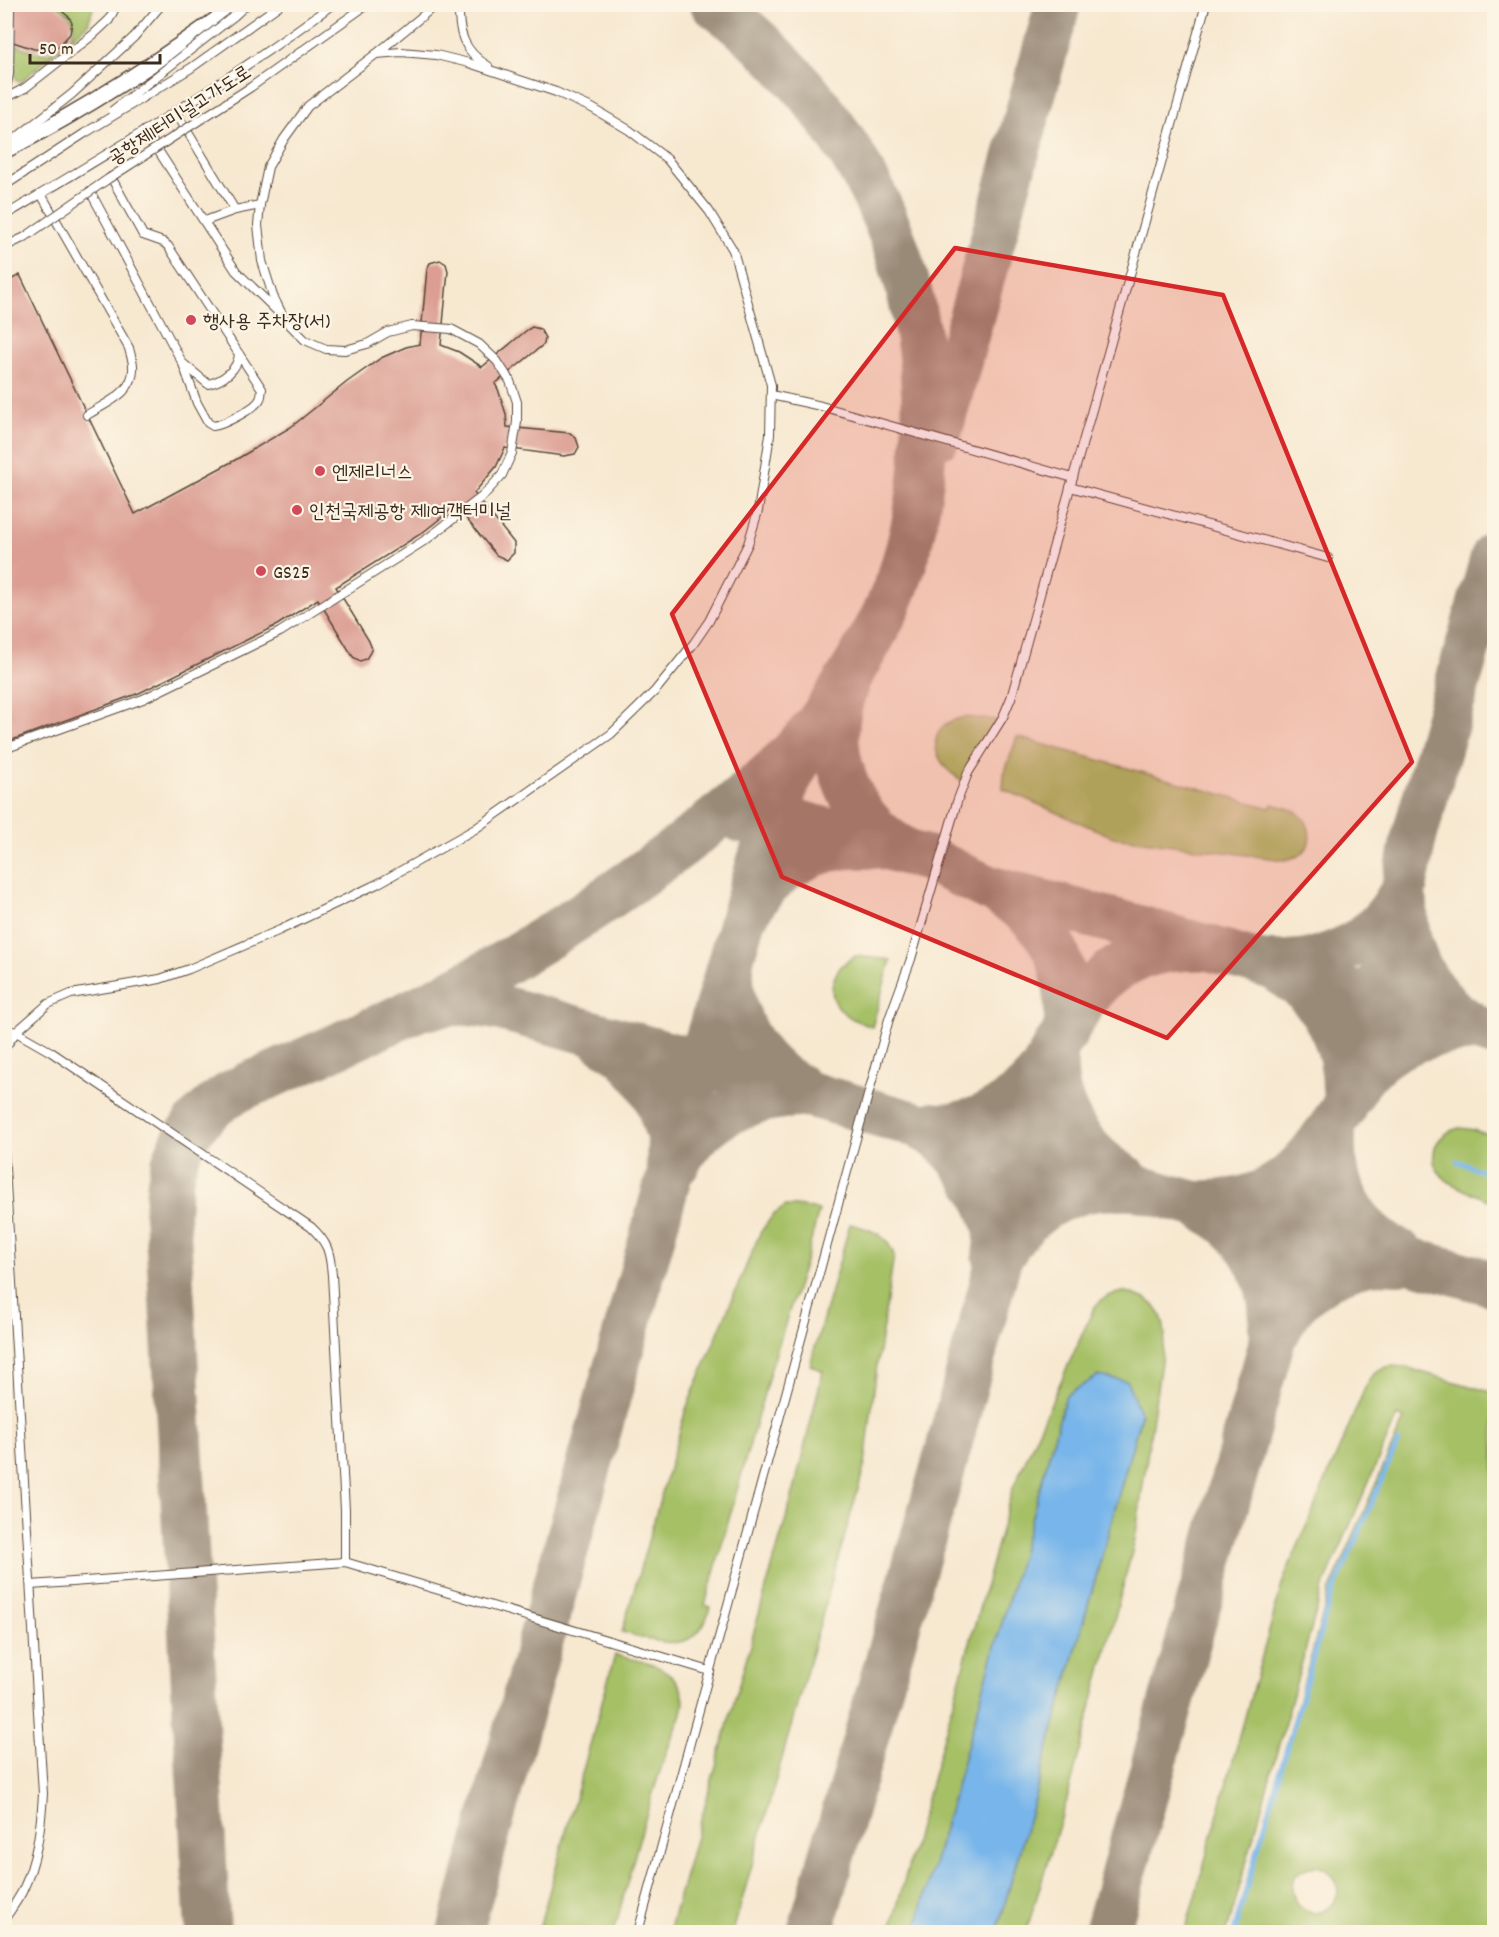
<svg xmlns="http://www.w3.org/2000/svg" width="1499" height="1937" font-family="Dekko,'Poor Story',sans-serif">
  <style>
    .green { fill: #a6c066; stroke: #707542; stroke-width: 1.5; fill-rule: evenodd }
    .water { fill: #77b5ea; stroke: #597084; stroke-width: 1.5 }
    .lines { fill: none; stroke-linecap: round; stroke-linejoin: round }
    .stream { stroke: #77b5ea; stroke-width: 5 }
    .taxiway { stroke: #998977; stroke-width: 46 }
    .building { fill: #dc9e93 }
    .service-casing { stroke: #574639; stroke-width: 10 }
    .minor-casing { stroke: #574639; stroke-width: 18 }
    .service { stroke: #fff; stroke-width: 8 }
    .minor { stroke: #fff; stroke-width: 15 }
    .service-bridge-casing { stroke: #574639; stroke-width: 10; stroke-linecap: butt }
    .service-bridge { stroke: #fff; stroke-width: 8 }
    .marked { fill: #d62828; fill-opacity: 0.2; stroke: #d62828; stroke-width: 4.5; stroke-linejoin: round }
    .poi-dot { fill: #d1495b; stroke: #fcf5e5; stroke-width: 2 }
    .labels { text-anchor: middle; stroke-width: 4.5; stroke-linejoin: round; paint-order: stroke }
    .street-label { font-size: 20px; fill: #3b2a1e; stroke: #fcf5e5 }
    .poi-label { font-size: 20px; fill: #3b2a1e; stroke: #fcf5e5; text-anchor: start }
  </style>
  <rect width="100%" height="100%" fill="#fcf5e5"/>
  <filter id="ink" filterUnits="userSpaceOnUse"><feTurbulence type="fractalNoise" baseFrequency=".0167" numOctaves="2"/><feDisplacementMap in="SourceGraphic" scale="12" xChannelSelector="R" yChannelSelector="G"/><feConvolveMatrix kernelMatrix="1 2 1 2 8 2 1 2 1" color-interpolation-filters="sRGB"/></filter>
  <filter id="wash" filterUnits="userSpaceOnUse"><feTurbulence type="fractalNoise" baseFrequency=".008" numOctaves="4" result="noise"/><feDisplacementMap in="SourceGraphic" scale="24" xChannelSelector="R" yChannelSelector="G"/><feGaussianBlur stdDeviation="1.35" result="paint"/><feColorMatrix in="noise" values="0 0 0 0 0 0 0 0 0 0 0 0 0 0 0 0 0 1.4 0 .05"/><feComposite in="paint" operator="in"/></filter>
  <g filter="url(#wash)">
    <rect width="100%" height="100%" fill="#f7e8d0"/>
    <!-- green -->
    <g class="green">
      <path d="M 57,5 L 94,5 L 88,24 L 22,81 L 17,81 L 13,68 L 16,45 C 26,48 38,55 48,53 C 60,50 78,35 73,22 C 70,14 63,9 57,5 Z"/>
      <path d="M 966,717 L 997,720 L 975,754 L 963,781 C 930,763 922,723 966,717 Z"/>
      <path d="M 1017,737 L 1270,808 L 1272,804 C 1281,806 1292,808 1299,814 C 1313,825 1314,847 1298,856 C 1294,858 1289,859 1284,860 L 1113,837 L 1003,789 L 1004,774 Z"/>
      <path d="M 856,956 L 891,960 L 872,1027 C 861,1023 850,1019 842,1011 C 823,992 834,966 856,956 Z"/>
      <path d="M 1459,1128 L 1469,1129 L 1494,1136 L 1494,1202 C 1472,1192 1425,1182 1435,1148 C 1439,1136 1448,1131 1459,1128 Z"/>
      <path d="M 786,1206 L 796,1206 L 819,1210 L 808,1252 L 770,1372 L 705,1605 L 710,1607 C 698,1658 659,1642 622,1632 L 686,1409 L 760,1233 L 773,1215 Z"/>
      <path d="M 850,1224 C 870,1229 887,1234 894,1255 L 877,1365 L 865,1464 L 733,1932 L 669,1932 L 794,1490 L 823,1371 L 810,1365 Z"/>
      <path d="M 1126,1292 C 1152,1300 1162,1305 1165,1334 L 1135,1540 L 1068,1796 L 1026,1932 L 997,1932 L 1141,1415 L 1099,1376 L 1066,1395 L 915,1932 L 890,1932 L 1012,1490 L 1094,1308 C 1102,1297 1113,1293 1126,1292 Z"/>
      <path d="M 1391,1366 L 1404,1367 L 1494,1393 L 1494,1932 L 1234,1932 L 1329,1592 L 1404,1419 L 1397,1416 L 1322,1590 L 1227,1932 L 1185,1932 L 1283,1581 L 1368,1381 C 1374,1372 1380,1368 1391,1366 ZM 1316,1866 C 1333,1870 1346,1888 1332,1904 C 1303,1936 1267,1872 1316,1866 Z"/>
      <path d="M 615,1655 C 640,1661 676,1665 683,1695 C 687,1710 675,1729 670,1743 C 647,1805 631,1869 614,1932 L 538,1932 Z"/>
    </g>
    <!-- water -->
    <path class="water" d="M 1098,1376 L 1127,1381 L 1141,1415 L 997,1932 L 915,1932 L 1066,1395 Z"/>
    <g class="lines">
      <!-- stream -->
      <g class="stream">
        <path d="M 1457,1161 L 1494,1176"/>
        <path d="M 1234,1932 L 1330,1599 L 1398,1442"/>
      </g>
      <!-- taxiway -->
      <g class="taxiway">
        <path d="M 938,437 L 1058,4"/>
        <path d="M 845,688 C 822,747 847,819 903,849"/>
        <path d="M 742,820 L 773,818 L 785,819 L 926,858 L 988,888 L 1129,925 L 1257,962 L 1375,1000 L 1494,1034"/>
        <path d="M 1002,896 C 1056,926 1072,973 1066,1032"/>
        <path d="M 1405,904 C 1404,954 1430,1000 1473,1025"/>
        <path d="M 749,910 C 772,868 819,843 867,846"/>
        <path d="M 1273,963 C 1324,966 1374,943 1399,897"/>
        <path d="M 731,969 C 729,1017 755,1064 798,1086"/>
        <path d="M 1282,973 C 1324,999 1345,1042 1345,1090"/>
        <path d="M 429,1007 C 454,1000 476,1003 501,1008 C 729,1070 957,1137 1184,1201 C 1288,1229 1392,1253 1494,1284"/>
        <path d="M 601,1040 L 624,1055 L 645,1079 L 657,1099 L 670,1139 L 669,1162"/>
        <path d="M 1055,1061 C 1053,1110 1084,1154 1125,1177"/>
        <path d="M 1351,1095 C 1374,1051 1419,1032 1466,1030"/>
        <path d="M 931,1125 C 971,1130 1013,1106 1038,1076 C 1043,1071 1046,1063 1050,1056"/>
        <path d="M 925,1130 C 957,1144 994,1202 997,1236 C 997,1242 996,1249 995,1255"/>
        <path d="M 1333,1137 C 1330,1184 1356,1233 1400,1252"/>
        <path d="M 677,1164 C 699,1118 750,1096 799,1095"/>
        <path d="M 1207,1203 C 1264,1202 1293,1181 1324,1136"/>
        <path d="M 1205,1210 C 1246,1229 1276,1281 1271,1327"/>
        <path d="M 1004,1251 C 1029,1210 1073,1183 1122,1188"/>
        <path d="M 1279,1329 C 1292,1297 1331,1270 1365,1263 C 1376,1260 1387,1261 1398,1262"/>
        <path d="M 208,1932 L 167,1214 C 168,1202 168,1189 171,1177 C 180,1127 218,1095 263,1079 C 329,1049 395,1022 459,988 C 537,947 612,897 683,844 C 720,815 758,787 791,754 C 812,733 830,708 845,683 C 862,656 879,628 891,599 C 925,519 932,413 917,329 C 895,198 820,82 713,4"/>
        <path d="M 460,1932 L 700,1064 C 719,1004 735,943 753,884 C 766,840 778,796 801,756"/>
        <path d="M 810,1932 L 945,1461 L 1056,1045 C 1068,1030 1075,1013 1086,998 C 1117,956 1161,946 1210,948"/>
        <path d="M 1107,1932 L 1333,1123 L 1343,1109 C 1369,1020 1398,932 1413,841 L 1494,554"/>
      </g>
    </g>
    <g id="blocks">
      <!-- building -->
      <g class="building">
        <path d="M 4,4 L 53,4 L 69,17 L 72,23 L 70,34 L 58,47 L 46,50 L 34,49 L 4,39 Z"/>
        <path d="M 440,260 L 446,264 L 448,271 L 441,345 L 459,352 L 482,367 L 527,330 L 532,327 L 540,329 L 545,338 L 544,344 L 495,384 L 498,389 L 506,414 L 507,427 L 570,433 L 576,438 L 579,447 L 575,454 L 564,456 L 505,448 L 496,467 L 474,493 L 514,543 L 514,553 L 507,560 L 496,555 L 456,506 L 422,533 L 336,587 L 369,641 L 372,649 L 366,659 L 360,661 L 353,657 L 318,599 L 277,625 L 139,693 L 4,743 L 4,283 L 20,275 L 135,514 L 237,459 L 291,427 L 347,382 L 381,358 L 406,347 L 420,344 L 427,269 L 430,263 Z"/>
      </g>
    </g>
  </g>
  <g filter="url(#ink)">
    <use href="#blocks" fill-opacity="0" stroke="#574639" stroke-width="1.5"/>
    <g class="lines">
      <defs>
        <g id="service">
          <path d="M 459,4 C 458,32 463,51 488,66"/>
          <path d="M 376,54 L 437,4"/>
          <path d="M 4,99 L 25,88 L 94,34 L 109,20 L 117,4"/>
          <path d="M 4,99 L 9,74 L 10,4"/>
          <path d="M 175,111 L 235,210"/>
          <path d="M 145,130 L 236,271 L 280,314"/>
          <path d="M 15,139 L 72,94 L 134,37"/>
          <path d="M 90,191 L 183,364 L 197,403 L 208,423 L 213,426 C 223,425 256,408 260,399 C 262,396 261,392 262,389 L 168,246 L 163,242 L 143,235 L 111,177"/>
          <path d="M 41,194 L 129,348 C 130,354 133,360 133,366 C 135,393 106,403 87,415"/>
          <path d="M 4,216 C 116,149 229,82 333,4"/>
          <path d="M 205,221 L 235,210 L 260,205"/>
          <path d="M 185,365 L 208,384 C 223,381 238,369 239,354"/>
          <path d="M 771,395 L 821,406 L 1073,478"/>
          <path d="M 1070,487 L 1328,558"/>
          <path d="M 4,749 L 143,699 L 280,632 L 427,539 L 483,496 L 502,475 L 512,453 L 517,422 L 517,402 L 510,381 L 497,361 L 479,344 L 451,329 L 412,326 L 388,332 L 367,344 L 345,350 L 326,349 L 305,340 L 285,320 L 273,296 L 262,261 L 258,225 L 260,205 L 268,167 L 284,139 L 308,106 L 376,54 L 401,52 L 436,55 L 469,63 L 556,92 L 592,108 L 629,130 L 667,159 L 709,211 L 733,250 L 771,385 L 770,435 L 758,511 L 748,544 L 709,621 L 694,643 L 655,691 L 611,734 L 475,829 L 377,884 L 280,930 L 189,969 L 160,979 L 71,994 L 48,1004 L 16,1032 L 4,1049"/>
          <path d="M 4,1029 L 16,1032 L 51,1052 L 311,1227 C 328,1243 330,1252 332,1275 L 345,1510 L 345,1562"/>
          <path d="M 4,1151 L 43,1794 C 41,1827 37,1861 22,1892 C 17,1901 10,1911 4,1920"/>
          <path d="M 31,1585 L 345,1562 L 710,1671"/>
          <path d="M 638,1932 L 889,1019 L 911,959 L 957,802 L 968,773 L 1003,717 L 1011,698 L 1206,4"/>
        </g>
        <path id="minor" d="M 4,151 C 87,109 163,58 238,4"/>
      </defs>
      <!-- service casing -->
      <use href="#service" class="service-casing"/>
      <!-- minor casing -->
      <use href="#minor" class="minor-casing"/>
      <!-- service -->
      <use href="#service" class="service"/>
      <!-- minor -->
      <use href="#minor" class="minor"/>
      <defs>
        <g id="service-bridge">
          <path d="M 134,37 L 162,4"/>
          <path d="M 112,111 L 234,16 L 247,4"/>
          <path d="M 4,186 L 85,133 L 191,68 L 281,4"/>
          <path d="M 4,247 L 25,237 L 108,179 L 251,87 L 368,4"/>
        </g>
      </defs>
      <!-- service-bridge casing -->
      <use href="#service-bridge" class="service-bridge-casing"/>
      <!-- service-bridge -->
      <use href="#service-bridge" class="service-bridge"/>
    </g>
  </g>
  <!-- marked area -->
  <path class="marked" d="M 955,248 L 1223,295 L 1412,762 L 1167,1038 L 782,877 L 672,614 Z"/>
  <!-- markers -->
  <g class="poi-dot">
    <circle cx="191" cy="320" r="6"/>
    <circle cx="320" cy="471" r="6"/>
    <circle cx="297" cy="510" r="6"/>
    <circle cx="261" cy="571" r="6"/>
  </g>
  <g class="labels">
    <!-- street labels -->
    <g class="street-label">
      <text transform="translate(179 114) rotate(-33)" y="7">공항제1터미널고가도로</text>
    </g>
    <!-- poi labels -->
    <g class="poi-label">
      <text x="203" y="327">행사용 주차장(서)</text>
      <text x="332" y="478">엔제리너스</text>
      <text x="309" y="517">인천국제공항 제1여객터미널</text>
      <text x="273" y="578">GS25</text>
    </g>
  </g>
  <!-- margin -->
  <rect width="1499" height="1937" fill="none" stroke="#fcf5e5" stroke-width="24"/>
  <!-- scale -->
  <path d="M30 54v9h130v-9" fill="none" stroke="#3b2a1e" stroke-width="3"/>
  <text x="39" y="54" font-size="18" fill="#3b2a1e" stroke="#fcf5e5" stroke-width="4.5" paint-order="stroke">50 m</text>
</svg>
